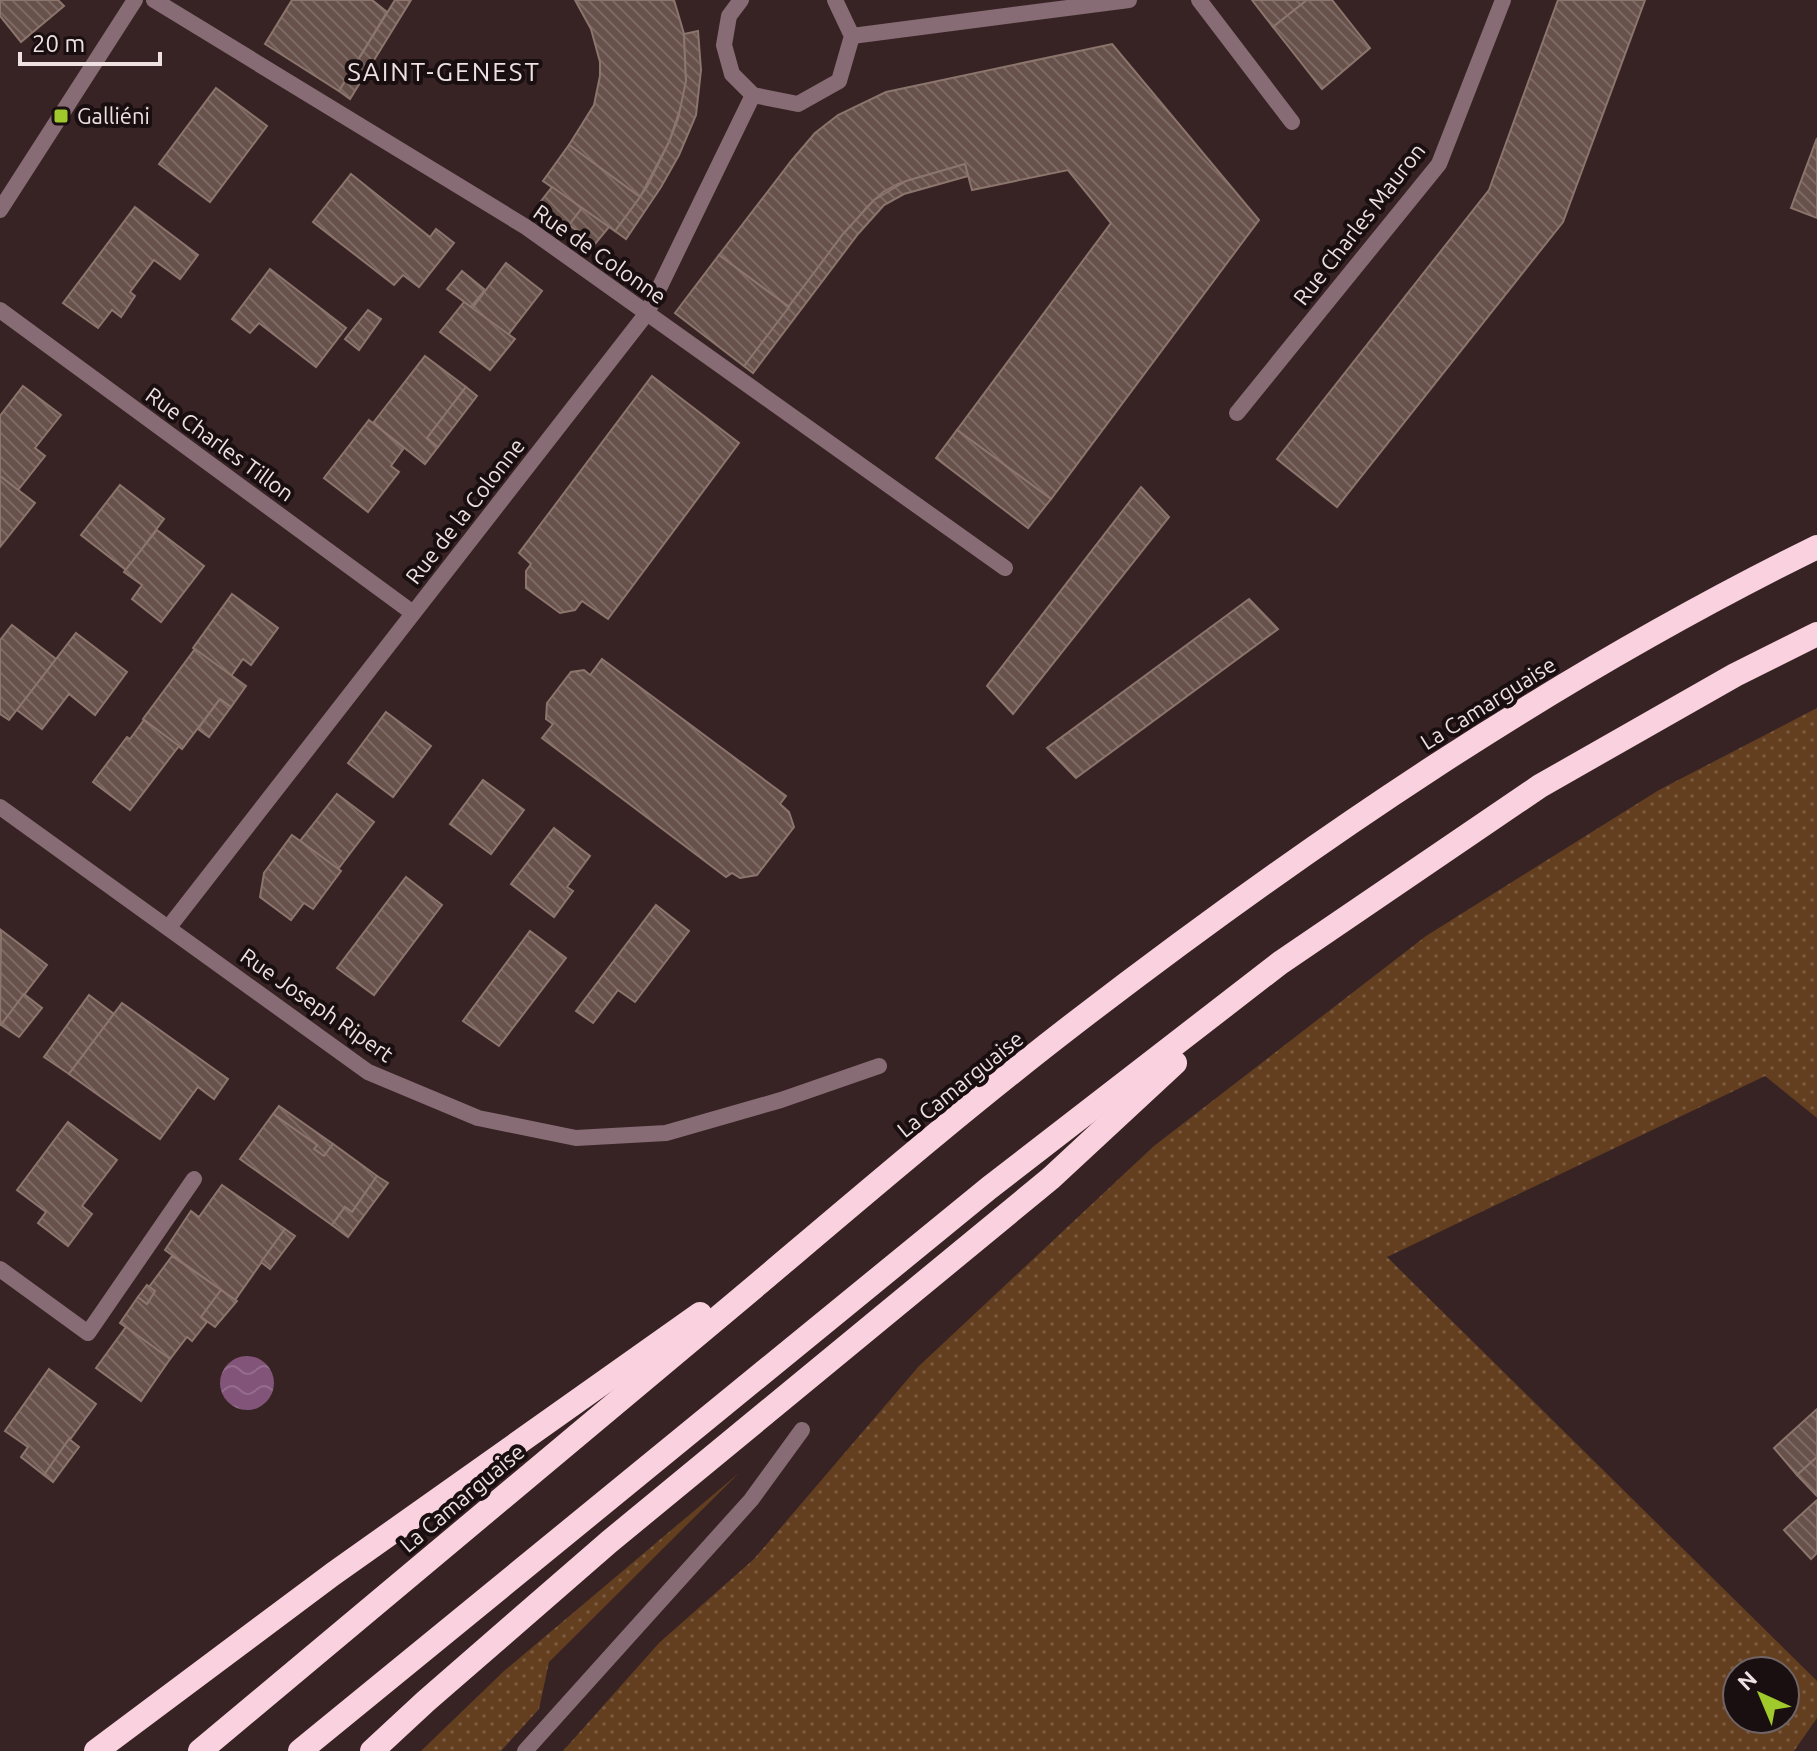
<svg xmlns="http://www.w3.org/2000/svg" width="1817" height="1751" font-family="Ubuntu,sans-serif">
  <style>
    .grass { fill: url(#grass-dots); fill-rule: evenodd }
    .water { fill: url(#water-waves) }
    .building { fill: url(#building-back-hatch); stroke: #8c756d; stroke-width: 2 }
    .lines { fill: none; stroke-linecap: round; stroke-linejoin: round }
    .lane { stroke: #876c75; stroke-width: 16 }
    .street { stroke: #876c75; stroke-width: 16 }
    .highway { stroke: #fad1df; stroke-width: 24 }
    .poi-dot { fill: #a0c92b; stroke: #190f10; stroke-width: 3 }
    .labels { text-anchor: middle; stroke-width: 8; stroke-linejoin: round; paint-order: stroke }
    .poi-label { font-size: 22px; fill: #efe1e1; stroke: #190f10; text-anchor: start }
    .street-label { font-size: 22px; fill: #efe1e1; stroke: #190f10 }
    .quarter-label { font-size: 26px; letter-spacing: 2px; fill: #efe1e1; stroke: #190f10 }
  </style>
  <defs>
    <pattern id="grass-dots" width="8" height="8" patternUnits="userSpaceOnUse" patternTransform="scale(2)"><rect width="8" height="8" fill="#633f20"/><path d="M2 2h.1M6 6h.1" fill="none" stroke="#7a5a40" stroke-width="1.8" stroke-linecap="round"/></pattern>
    <pattern id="water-waves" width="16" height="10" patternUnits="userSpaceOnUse" patternTransform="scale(2)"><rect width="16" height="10" fill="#83547a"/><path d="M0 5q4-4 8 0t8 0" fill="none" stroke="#956c8d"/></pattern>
    <pattern id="building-back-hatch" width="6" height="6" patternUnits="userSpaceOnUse" patternTransform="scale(2)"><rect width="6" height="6" fill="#67514a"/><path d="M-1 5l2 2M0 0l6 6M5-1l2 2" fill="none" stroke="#7d6a64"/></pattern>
  </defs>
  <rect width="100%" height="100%" fill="#382324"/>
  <!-- grass -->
  <g class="grass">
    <path d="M 1817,708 L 1817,1118 L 1765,1076 L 1387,1257 L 1817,1681 L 1817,1718 L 1794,1751 L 563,1751 L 659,1643 L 754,1559 L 919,1366 L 1154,1146 L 1426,936 L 1659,790 ZM 1785,1671 L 1785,1719 L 1737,1719 L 1737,1671 Z"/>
    <path d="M 739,1473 L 549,1662 L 539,1709 L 501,1751 L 421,1751 L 504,1671 Z"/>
  </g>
  <!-- water -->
  <circle class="water" cx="247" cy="1383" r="27"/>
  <!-- building -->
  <g class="building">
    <path d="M 0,0 L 58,0 L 64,6 L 21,42 L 0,16 Z"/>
    <path d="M 292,0 L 372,0 L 387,12 L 339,91 L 265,44 Z"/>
    <path d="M 395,0 L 411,0 L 350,99 L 339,91 Z"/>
    <path d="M 575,0 L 674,0 L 684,34 L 686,81 L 683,100 L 669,142 L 640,197 L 569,145 L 594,105 L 600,76 L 600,62 L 591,29 Z"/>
    <path d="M 1252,0 L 1307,0 L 1273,27 Z"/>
    <path d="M 1307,0 L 1332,0 L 1370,48 L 1322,89 L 1273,27 Z"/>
    <path d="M 1558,0 L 1645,0 L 1563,222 L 1337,507 L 1277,459 L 1489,190 Z"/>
    <path d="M 698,31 L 701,70 L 696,115 L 679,155 L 661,187 L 626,239 L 615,231 L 647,187 L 669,142 L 678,119 L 686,81 L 684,34 Z"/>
    <path d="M 1112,44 L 1259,220 L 1051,499 L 957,430 L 1111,223 L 1068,170 L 972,190 L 965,164 L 898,184 L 883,192 L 866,208 L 789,307 L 719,255 L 792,160 L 815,133 L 838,115 L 886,92 Z"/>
    <path d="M 216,88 L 267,126 L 210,202 L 159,164 Z"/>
    <path d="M 1817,138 L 1817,218 L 1791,208 Z"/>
    <path d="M 569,145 L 640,197 L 615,231 L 543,181 Z"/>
    <path d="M 965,164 L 968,176 L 904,194 L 884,205 L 858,234 L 753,373 L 744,366 L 843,234 L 874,200 L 906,181 Z"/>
    <path d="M 351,174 L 430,237 L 436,229 L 454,243 L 419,287 L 403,275 L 394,285 L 313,222 Z"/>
    <path d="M 552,187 L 582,208 L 569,225 L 538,205 Z"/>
    <path d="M 135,207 L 198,255 L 180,279 L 154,260 L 130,292 L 135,296 L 121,317 L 112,310 L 98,328 L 63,303 Z"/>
    <path d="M 582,208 L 609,227 L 595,244 L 569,225 Z"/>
    <path d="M 719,255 L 789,307 L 744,366 L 675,313 Z"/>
    <path d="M 506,263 L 542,291 L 508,335 L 471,310 Z"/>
    <path d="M 270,269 L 346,328 L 316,367 L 259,323 L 250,333 L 232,319 Z"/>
    <path d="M 462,271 L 485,290 L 471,307 L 447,289 Z"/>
    <path d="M 464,302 L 515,339 L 490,370 L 440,332 Z"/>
    <path d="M 368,310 L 381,319 L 359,350 L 345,339 Z"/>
    <path d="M 425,356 L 466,387 L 427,438 L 438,447 L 425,464 L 373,423 Z"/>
    <path d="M 652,376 L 739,443 L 608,619 L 582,601 L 575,610 L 560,613 L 526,588 L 526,571 L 531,564 L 519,553 Z"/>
    <path d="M 23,386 L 61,415 L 35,448 L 45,456 L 18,490 L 0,476 L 0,416 Z"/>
    <path d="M 466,387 L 477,396 L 438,447 L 427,438 Z"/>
    <path d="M 369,420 L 404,448 L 391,466 L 399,472 L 368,512 L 324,478 Z"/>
    <path d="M 957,430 L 1051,499 L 1028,528 L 936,458 Z"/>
    <path d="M 0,476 L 35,503 L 0,547 Z"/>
    <path d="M 120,485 L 164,519 L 126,570 L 81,535 Z"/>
    <path d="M 1141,487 L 1169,517 L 1013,714 L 987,686 Z"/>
    <path d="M 157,530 L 204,566 L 161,622 L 132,599 L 142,585 L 124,572 Z"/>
    <path d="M 232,594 L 278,628 L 251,665 L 243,659 L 231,676 L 193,648 Z"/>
    <path d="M 1249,599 L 1278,629 L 1076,778 L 1047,748 Z"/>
    <path d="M 12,625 L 56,659 L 9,720 L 0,714 L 0,640 Z"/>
    <path d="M 76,633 L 127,672 L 95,715 L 69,694 L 42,729 L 17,710 Z"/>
    <path d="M 195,649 L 246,686 L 231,707 L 220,699 L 182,749 L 143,719 Z"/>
    <path d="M 602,659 L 786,796 L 780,804 L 789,812 L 794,827 L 757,875 L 740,878 L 732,873 L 726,877 L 542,738 L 553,724 L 546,719 L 547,703 L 571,672 L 584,670 L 590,675 Z"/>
    <path d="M 220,699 L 231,707 L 209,737 L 198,729 Z"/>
    <path d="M 386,712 L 431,746 L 393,797 L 348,763 Z"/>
    <path d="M 144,720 L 179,746 L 130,810 L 93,782 L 127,737 L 130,739 Z"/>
    <path d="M 483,780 L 524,810 L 491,854 L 450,824 Z"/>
    <path d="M 337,794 L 374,822 L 338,869 L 300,841 Z"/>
    <path d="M 554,828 L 590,856 L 567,887 L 573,891 L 554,917 L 511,884 Z"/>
    <path d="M 292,835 L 341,871 L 313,909 L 304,903 L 291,920 L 260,897 L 264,873 Z"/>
    <path d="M 406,877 L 442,905 L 374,995 L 337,968 Z"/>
    <path d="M 656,905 L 689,931 L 635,1002 L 618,990 L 593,1023 L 576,1011 Z"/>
    <path d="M 1,930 L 47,965 L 1,1025 L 0,1025 Z"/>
    <path d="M 530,931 L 566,958 L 499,1046 L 463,1021 Z"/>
    <path d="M 24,994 L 42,1008 L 19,1037 L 1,1025 Z"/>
    <path d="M 89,995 L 114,1014 L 69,1074 L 44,1057 Z"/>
    <path d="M 122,1003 L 228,1079 L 214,1099 L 198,1087 L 160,1139 L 69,1074 Z"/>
    <path d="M 279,1106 L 333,1144 L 324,1156 L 314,1149 L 317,1145 L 273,1114 Z"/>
    <path d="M 273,1114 L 317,1145 L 314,1149 L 324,1156 L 333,1144 L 377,1176 L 352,1212 L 345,1207 L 332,1225 L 240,1159 Z"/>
    <path d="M 68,1122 L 117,1160 L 82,1206 L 92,1214 L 68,1246 L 38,1223 L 46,1212 L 17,1190 Z"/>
    <path d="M 377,1176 L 388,1183 L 348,1237 L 332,1225 L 345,1207 L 352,1212 Z"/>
    <path d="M 222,1185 L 285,1229 L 235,1300 L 165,1250 L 191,1211 L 199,1217 Z"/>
    <path d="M 285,1229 L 295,1236 L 270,1269 L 261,1262 Z"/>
    <path d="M 172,1256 L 221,1290 L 201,1317 L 207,1322 L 192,1341 L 187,1337 L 170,1359 L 120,1323 L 138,1297 L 147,1304 L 155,1291 L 149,1287 Z"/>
    <path d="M 147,1285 L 155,1291 L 147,1304 L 138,1297 Z"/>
    <path d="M 221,1290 L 237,1301 L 215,1327 L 201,1317 Z"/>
    <path d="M 126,1327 L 170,1359 L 141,1401 L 96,1368 Z"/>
    <path d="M 49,1369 L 96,1404 L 44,1475 L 21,1457 L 28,1447 L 5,1431 Z"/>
    <path d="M 1817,1409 L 1817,1457 L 1797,1475 L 1774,1448 Z"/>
    <path d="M 69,1439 L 79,1447 L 53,1482 L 44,1475 Z"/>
    <path d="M 1817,1457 L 1817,1496 L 1797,1475 Z"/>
    <path d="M 1817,1500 L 1817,1553 L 1811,1559 L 1784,1530 Z"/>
  </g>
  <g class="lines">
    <!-- lane -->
    <path class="lane" d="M 525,1751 L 751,1500 L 802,1430"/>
    <!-- street -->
    <g class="street">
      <path d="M 154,0 L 526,227 L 1005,568"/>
      <path d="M 741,0 L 729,16 L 724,45 L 732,74 L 753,95 L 798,104 L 839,81 L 852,36 L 835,0"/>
      <path d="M 1199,0 L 1292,122"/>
      <path d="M 852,36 L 1129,0"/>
      <path d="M 0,210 L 135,0"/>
      <path d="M 0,310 L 413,613"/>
      <path d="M 1237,413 L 1439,164 L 1503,0"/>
      <path d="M 0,807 L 368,1072 L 478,1118 L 576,1138 L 666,1133 L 781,1100 L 879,1066"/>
      <path d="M 169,927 L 647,313 L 753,95"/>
      <path d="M 0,1269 L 88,1333 L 194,1179"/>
    </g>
    <!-- highway -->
    <g class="highway">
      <path d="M 96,1751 L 333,1574 L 700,1314"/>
      <path d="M 200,1751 C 382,1599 564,1447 745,1295 C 854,1203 962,1110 1075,1023 C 1308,844 1553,677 1817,547"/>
      <path d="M 300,1751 L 989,1188 L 1280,963 L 1540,786 L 1735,675 L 1817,634"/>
      <path d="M 372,1751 L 426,1701 L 609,1542 L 1051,1178 L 1175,1063"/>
    </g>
  </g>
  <!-- markers -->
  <rect class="poi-dot" x="53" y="108" width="16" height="16" rx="4"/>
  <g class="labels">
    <!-- poi labels -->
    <g class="poi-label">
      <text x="77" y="124">Galliéni</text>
    </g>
    <!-- street labels -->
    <g class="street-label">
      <text transform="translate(1359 224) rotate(-52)" y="8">Rue Charles Mauron</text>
      <text transform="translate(600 254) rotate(35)" y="8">Rue de Colonne</text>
      <text transform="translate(220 444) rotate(36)" y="8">Rue Charles Tillon</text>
      <text transform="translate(465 511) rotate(-52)" y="8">Rue de la Colonne</text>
      <text transform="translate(1488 703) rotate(-32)" y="8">La Camarguaise</text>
      <text transform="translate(317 1005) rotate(35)" y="8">Rue Joseph Ripert</text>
      <text transform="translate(960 1084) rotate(-39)" y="8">La Camarguaise</text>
      <text transform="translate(462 1498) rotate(-40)" y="8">La Camarguaise</text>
    </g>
    <!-- quarter labels -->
    <g class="quarter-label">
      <text x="444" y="81">SAINT-GENEST</text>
    </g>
  </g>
  <!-- north arrow -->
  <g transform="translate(1761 1695) rotate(316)"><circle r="38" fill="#190f10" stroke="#6f6364" stroke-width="2"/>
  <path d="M0-6L14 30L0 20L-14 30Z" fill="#a0c92b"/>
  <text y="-12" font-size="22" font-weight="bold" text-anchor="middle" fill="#efe1e1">N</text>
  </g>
  <!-- scale -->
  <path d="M20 52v12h140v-12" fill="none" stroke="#efe1e1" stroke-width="4"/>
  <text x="32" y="52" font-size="24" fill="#efe1e1" stroke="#190f10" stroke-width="6" paint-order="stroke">20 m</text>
</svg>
